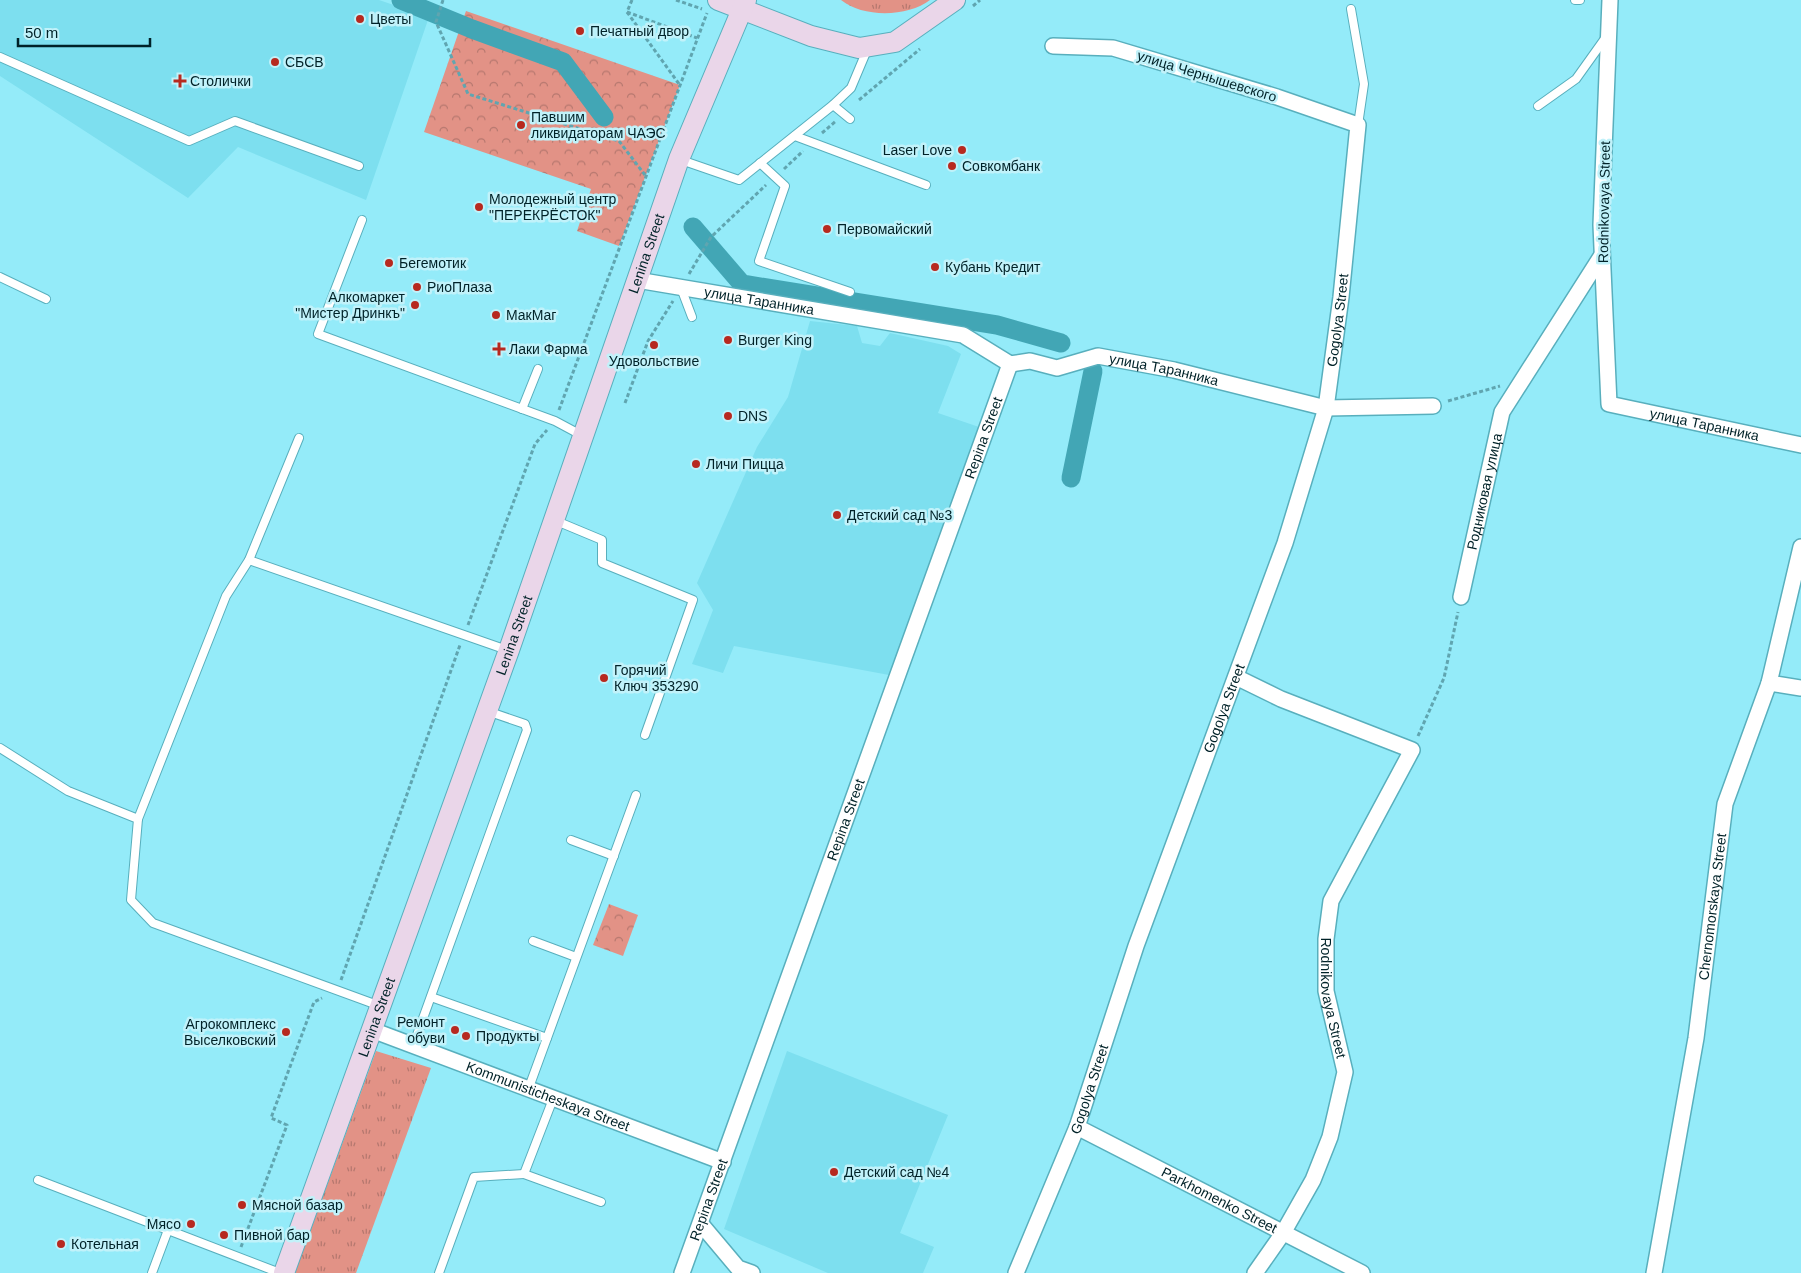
<svg xmlns="http://www.w3.org/2000/svg" width="1801" height="1273" font-family="Arial,sans-serif">
  <style>
    .built { fill: #7ddfef }
    .grass { fill: url(#grass-tufts) }
    .park { fill: url(#park-crowns) }
    .lines { fill: none; stroke-linecap: round; stroke-linejoin: round }
    .canal { stroke: #42a6b5; stroke-width: 19 }
    .lane-casing { stroke: #58afbd; stroke-width: 10 }
    .street-casing { stroke: #58afbd; stroke-width: 18 }
    .secondary-casing { stroke: #58afbd; stroke-width: 22 }
    .path { stroke: #60a5b0; stroke-width: 3; stroke-dasharray: 4 2.5; stroke-linecap: butt }
    .lane { stroke: #fff; stroke-width: 8 }
    .street { stroke: #fff; stroke-width: 15 }
    .secondary { stroke: #ead6e9; stroke-width: 20 }
    .poi-dot { fill: #b7291f; stroke: #c1f2fa; stroke-width: 2 }
    .labels { text-anchor: middle; stroke-width: 5; stroke-linejoin: round; paint-order: stroke }
    .poi-label { font-size: 14px; fill: #002228; stroke: #c1f2fa; text-anchor: start }
    .street-label { font-size: 14px; fill: #002228; stroke: #c1f2fa }
  </style>
  <defs>
    <pattern id="grass-tufts" width="24" height="20" patternUnits="userSpaceOnUse" patternTransform="scale(1.25)"><rect width="24" height="20" fill="#e29286"/><path d="M3 7l-1-3M5 7V3M7 7l1-3M15 17l-1-3M17 17v-4M19 17l1-3" fill="none" stroke="#b5776e"/></pattern>
    <pattern id="park-crowns" width="20" height="18" patternUnits="userSpaceOnUse" patternTransform="scale(1.25)"><rect width="20" height="18" fill="#e29286"/><path d="M2 6a3 3 0 1 1 6 0M12 15a3 3 0 1 1 6 0" fill="none" stroke="#b5776e"/></pattern>
  </defs>
  <rect width="100%" height="100%" fill="#94ebf9"/>
  <!-- built -->
  <g class="built">
    <path d="M 0,0 L 379,0 L 429,17 L 366,200 L 238,147 L 188,198 L 0,76 Z"/>
    <path d="M 810,321 L 857,326 L 862,343 L 880,346 L 890,333 L 948,346 L 961,354 L 938,413 L 979,427 L 889,675 L 734,646 L 723,673 L 692,664 L 713,610 L 697,583 L 757,447 L 788,397 Z"/>
    <path d="M 787,1051 L 948,1115 L 900,1233 L 934,1247 L 923,1273 L 828,1273 L 724,1229 Z"/>
  </g>
  <!-- grass -->
  <g class="grass">
    <path d="M 841,0 L 930,0 C 908,17 863,18 841,0 Z"/>
    <path d="M 376,1051 L 431,1068 L 356,1273 L 295,1273 Z"/>
  </g>
  <!-- park -->
  <g class="park">
    <path d="M 466,11 L 680,85 L 619,246 L 577,231 L 591,189 L 424,132 Z"/>
    <path d="M 609,904 L 638,915 L 623,956 L 593,945 Z"/>
  </g>
  <g class="lines">
    <!-- canal -->
    <g class="canal">
      <path d="M 401,0 L 472,29 L 563,62 L 604,117"/>
      <path d="M 693,227 L 742,284 L 997,325 L 1061,343"/>
      <path d="M 1071,478 L 1093,371"/>
    </g>
    <defs>
      <g id="lane">
        <path d="M 1575,0 L 1580,0"/>
        <path d="M 1351,9 L 1364,84 L 1358,125"/>
        <path d="M 0,57 L 189,141 L 235,121 L 359,166"/>
        <path d="M 833,105 L 850,119"/>
        <path d="M 1538,106 L 1576,79 L 1606,37"/>
        <path d="M 795,136 L 926,185"/>
        <path d="M 681,160 L 739,180 L 833,105 L 851,88 L 867,50"/>
        <path d="M 760,163 L 785,186 L 759,261 L 850,292"/>
        <path d="M 362,220 L 318,334 L 555,421 L 583,436"/>
        <path d="M 0,277 L 46,299"/>
        <path d="M 681,288 L 692,317"/>
        <path d="M 522,409 L 538,369"/>
        <path d="M 554,520 L 602,540 L 602,563 L 693,600 L 645,735"/>
        <path d="M 249,560 L 507,650"/>
        <path d="M 0,748 L 68,791 L 138,819 L 131,900 L 153,923 L 380,1006"/>
        <path d="M 138,819 L 226,596 L 249,560 L 299,438"/>
        <path d="M 571,840 L 614,856"/>
        <path d="M 533,941 L 576,957"/>
        <path d="M 431,997 L 547,1038"/>
        <path d="M 413,1046 L 527,730 L 525,724 L 487,711"/>
        <path d="M 528,1090 L 636,795"/>
        <path d="M 553,1099 L 524,1174 L 601,1202"/>
        <path d="M 38,1180 L 168,1230"/>
        <path d="M 152,1273 L 168,1230 L 280,1273"/>
        <path d="M 439,1273 L 474,1177 L 524,1174"/>
      </g>
      <g id="street">
        <path id="s1" d="M 1610,0 L 1601,225 L 1609,404 L 1801,445"/>
        <path id="s2" d="M 637,280 L 963,335 L 1010,364 L 1030,361 L 1057,368 L 1098,356 L 1174,370 L 1326,408 L 1433,406"/>
        <path id="s3" d="M 1461,597 L 1502,412 L 1602,255"/>
        <path id="s4" d="M 1236,677 L 1281,699 L 1412,750 L 1331,901 L 1326,939 L 1326,991 L 1345,1072 L 1330,1137 L 1313,1180 L 1283,1233 L 1255,1273"/>
        <path d="M 1769,683 L 1801,688"/>
        <path id="s5" d="M 372,1030 L 723,1162"/>
        <path id="s6" d="M 1077,1127 L 1362,1273"/>
        <path d="M 701,1224 L 738,1268 L 752,1273"/>
        <path id="s7" d="M 682,1273 L 1010,364"/>
        <path id="s8" d="M 1016,1273 L 1077,1127 L 1136,946 L 1285,543 L 1326,408 L 1341,297 L 1358,125 L 1277,97 L 1113,48 L 1053,46"/>
        <path id="s9" d="M 1654,1273 L 1696,1038 L 1725,804 L 1769,683 L 1801,547"/>
      </g>
      <g id="secondary">
        <path d="M 718,0 L 811,36 L 859,48 L 895,42 L 955,0"/>
        <path id="s10" d="M 284,1273 L 509,650 L 679,159 L 746,0"/>
      </g>
    </defs>
    <!-- lane casing -->
    <use href="#lane" class="lane-casing"/>
    <!-- street casing -->
    <use href="#street" class="street-casing"/>
    <!-- secondary casing -->
    <use href="#secondary" class="secondary-casing"/>
    <!-- path -->
    <g class="path">
      <path d="M 443,0 L 436,22 L 468,94 L 619,141 L 645,175"/>
      <path d="M 632,0 L 627,12 L 697,38"/>
      <path d="M 676,0 L 702,9"/>
      <path d="M 973,6 L 980,0"/>
      <path d="M 627,12 L 679,84"/>
      <path d="M 859,100 L 920,49"/>
      <path d="M 822,133 L 836,121"/>
      <path d="M 784,169 L 803,151"/>
      <path d="M 689,274 L 711,237 L 766,185"/>
      <path d="M 1448,401 L 1500,386"/>
      <path d="M 625,403 L 648,341 L 673,301"/>
      <path d="M 559,410 L 707,13"/>
      <path d="M 468,625 L 535,444 L 547,430"/>
      <path d="M 1418,736 L 1444,678 L 1458,612"/>
      <path d="M 341,980 L 460,645"/>
      <path d="M 241,1247 L 287,1125 L 271,1118 L 314,1002 L 322,998"/>
    </g>
    <!-- lane -->
    <use href="#lane" class="lane"/>
    <!-- street -->
    <use href="#street" class="street"/>
    <!-- secondary -->
    <use href="#secondary" class="secondary"/>
  </g>
  <!-- markers -->
  <g class="poi-dot">
    <circle cx="360" cy="19" r="5"/>
    <circle cx="580" cy="31" r="5"/>
    <circle cx="275" cy="62" r="5"/>
    <path d="M177.5 73.5h5v5h5v5h-5v5h-5v-5h-5v-5h5z"/>
    <circle cx="521" cy="125" r="5"/>
    <circle cx="962" cy="150" r="5"/>
    <circle cx="952" cy="166" r="5"/>
    <circle cx="479" cy="207" r="5"/>
    <circle cx="827" cy="229" r="5"/>
    <circle cx="389" cy="263" r="5"/>
    <circle cx="935" cy="267" r="5"/>
    <circle cx="417" cy="287" r="5"/>
    <circle cx="415" cy="305" r="5"/>
    <circle cx="496" cy="315" r="5"/>
    <circle cx="728" cy="340" r="5"/>
    <circle cx="654" cy="345" r="5"/>
    <path d="M496.5 341.5h5v5h5v5h-5v5h-5v-5h-5v-5h5z"/>
    <circle cx="728" cy="416" r="5"/>
    <circle cx="696" cy="464" r="5"/>
    <circle cx="837" cy="515" r="5"/>
    <circle cx="604" cy="678" r="5"/>
    <circle cx="455" cy="1030" r="5"/>
    <circle cx="286" cy="1032" r="5"/>
    <circle cx="466" cy="1036" r="5"/>
    <circle cx="834" cy="1172" r="5"/>
    <circle cx="242" cy="1205" r="5"/>
    <circle cx="191" cy="1224" r="5"/>
    <circle cx="224" cy="1235" r="5"/>
    <circle cx="61" cy="1244" r="5"/>
  </g>
  <g class="labels">
    <!-- poi labels -->
    <g class="poi-label">
      <text x="370" y="24">Цветы</text>
      <text x="590" y="36">Печатный двор</text>
      <text x="285" y="67">СБСВ</text>
      <text x="190" y="86">Столички</text>
      <text x="531" y="122">Павшим<tspan x="531" dy="16">ликвидаторам ЧАЭС</tspan></text>
      <text x="952" y="155" text-anchor="end">Laser Love</text>
      <text x="962" y="171">Совкомбанк</text>
      <text x="489" y="204">Молодежный центр<tspan x="489" dy="16">"ПЕРЕКРЁСТОК"</tspan></text>
      <text x="837" y="234">Первомайский</text>
      <text x="399" y="268">Бегемотик</text>
      <text x="945" y="272">Кубань Кредит</text>
      <text x="427" y="292">РиоПлаза</text>
      <text x="405" y="302" text-anchor="end">Алкомаркет<tspan x="405" dy="16">"Мистер Дринкъ"</tspan></text>
      <text x="506" y="320">МакМаг</text>
      <text x="738" y="345">Burger King</text>
      <text x="509" y="354">Лаки Фарма</text>
      <text x="654" y="366" text-anchor="middle">Удовольствие</text>
      <text x="738" y="421">DNS</text>
      <text x="706" y="469">Личи Пицца</text>
      <text x="847" y="520">Детский сад №3</text>
      <text x="614" y="675">Горячий<tspan x="614" dy="16">Ключ 353290</tspan></text>
      <text x="445" y="1027" text-anchor="end">Ремонт<tspan x="445" dy="16">обуви</tspan></text>
      <text x="276" y="1029" text-anchor="end">Агрокомплекс<tspan x="276" dy="16">Выселковский</tspan></text>
      <text x="476" y="1041">Продукты</text>
      <text x="844" y="1177">Детский сад №4</text>
      <text x="252" y="1210">Мясной базар</text>
      <text x="181" y="1229" text-anchor="end">Мясо</text>
      <text x="234" y="1240">Пивной бар</text>
      <text x="71" y="1249">Котельная</text>
    </g>
    <!-- street labels -->
    <g class="street-label">
      <text transform="translate(1207 76) rotate(17)" y="5">улица Чернышевского</text>
      <text transform="translate(1604 202) rotate(-89)" y="5">Rodnikovaya Street</text>
      <text dy="5" stroke="none"><textPath href="#s10" startOffset="1082">Lenina Street</textPath></text>
      <text dy="5" stroke="none"><textPath href="#s2" startOffset="124">улица Таранника</textPath></text>
      <text dy="5" stroke="none"><textPath href="#s8" startOffset="1008">Gogolya Street</textPath></text>
      <text dy="5" stroke="none"><textPath href="#s2" startOffset="544">улица Таранника</textPath></text>
      <text dy="5" stroke="none"><textPath href="#s1" startOffset="502">улица Таранника</textPath></text>
      <text dy="5" stroke="none"><textPath href="#s7" startOffset="888">Repina Street</textPath></text>
      <text dy="5" stroke="none"><textPath href="#s3" startOffset="108">Родниковая улица</textPath></text>
      <text dy="5" stroke="none"><textPath href="#s10" startOffset="678">Lenina Street</textPath></text>
      <text dy="5" stroke="none"><textPath href="#s8" startOffset="602">Gogolya Street</textPath></text>
      <text dy="5" stroke="none"><textPath href="#s7" startOffset="482">Repina Street</textPath></text>
      <text dy="5" stroke="none"><textPath href="#s9" startOffset="371">Chernomorskaya Street</textPath></text>
      <text dy="5" stroke="none"><textPath href="#s4" startOffset="460">Rodnikovaya Street</textPath></text>
      <text dy="5" stroke="none"><textPath href="#s10" startOffset="272">Lenina Street</textPath></text>
      <text dy="5" stroke="none"><textPath href="#s8" startOffset="198">Gogolya Street</textPath></text>
      <text dy="5" stroke="none"><textPath href="#s5" startOffset="188">Kommunisticheskaya Street</textPath></text>
      <text dy="5" stroke="none"><textPath href="#s7" startOffset="78">Repina Street</textPath></text>
      <text dy="5" stroke="none"><textPath href="#s6" startOffset="160">Parkhomenko Street</textPath></text>
    </g>
  </g>
  <!-- scale -->
  <path d="M18 38v8h132v-8" fill="none" stroke="#002228" stroke-width="2.5"/>
  <text x="25" y="38" font-size="15" fill="#002228" stroke="#c1f2fa" stroke-width="4" paint-order="stroke">50 m</text>
</svg>
